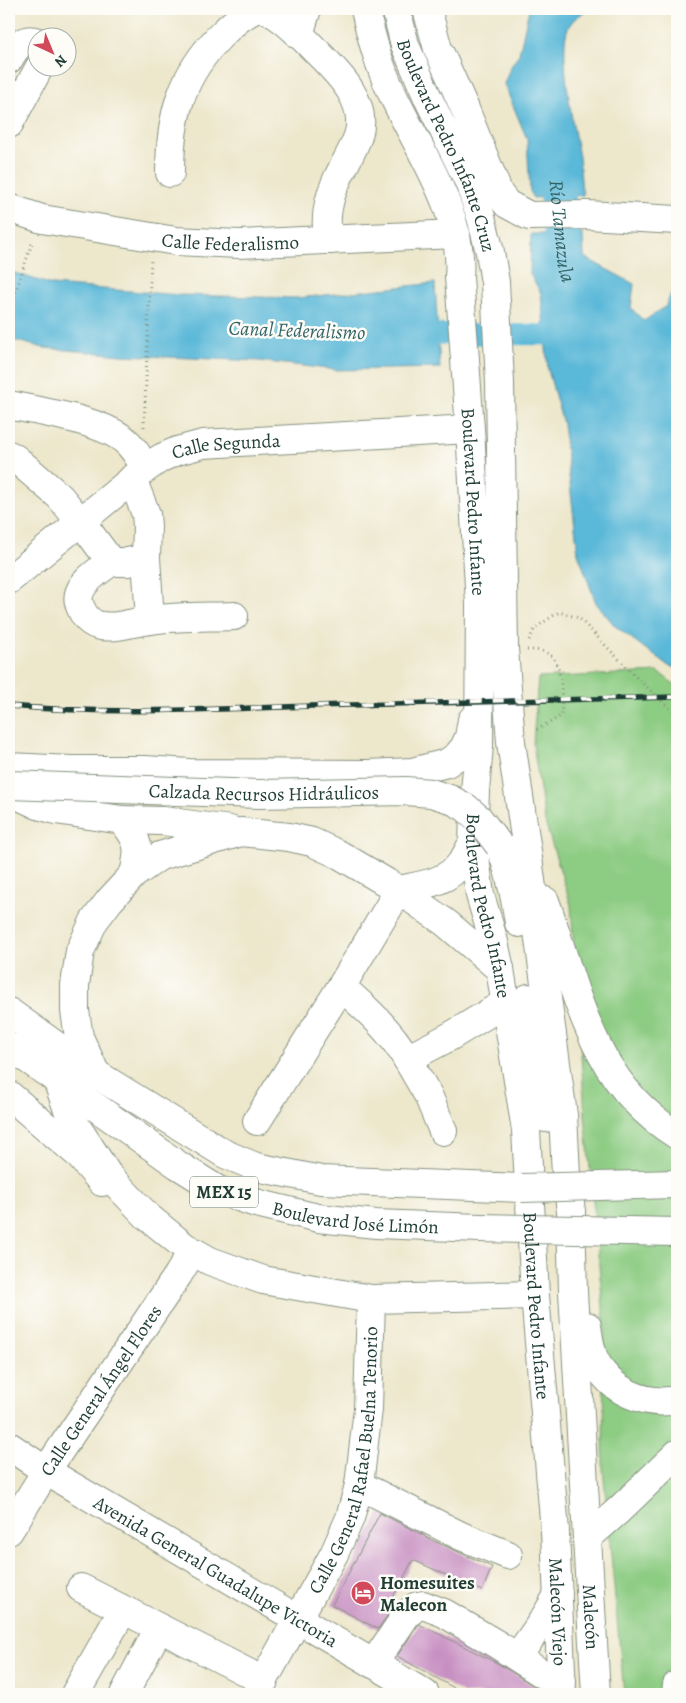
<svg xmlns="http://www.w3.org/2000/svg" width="686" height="1703" font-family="Alegreya,serif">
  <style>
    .green { fill: #8dcc83; stroke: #56845c }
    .water { fill: #5ab8d8; stroke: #3c7a86 }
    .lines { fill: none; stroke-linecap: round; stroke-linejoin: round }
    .canal { stroke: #5ab8d8; stroke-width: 21 }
    .river { stroke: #5ab8d8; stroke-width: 36 }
    .building { fill: #c78fc2 }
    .minor-casing { stroke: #869280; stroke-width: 30 }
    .major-casing { stroke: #869280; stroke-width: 30 }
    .highway-casing { stroke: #869280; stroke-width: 30 }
    .path { stroke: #869280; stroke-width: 3; stroke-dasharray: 1 4; stroke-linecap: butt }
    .minor { stroke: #fff; stroke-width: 28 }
    .major { stroke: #fff; stroke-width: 28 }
    .highway { stroke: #fff; stroke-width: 28 }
    .rail-casing { stroke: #1f3d34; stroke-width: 5.5 }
    .rail { stroke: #fdfcf7; stroke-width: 4; stroke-dasharray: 11; stroke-linecap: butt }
    .major-bridge-casing { stroke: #869280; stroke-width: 30; stroke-linecap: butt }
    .highway-bridge-casing { stroke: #869280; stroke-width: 30; stroke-linecap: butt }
    .major-bridge { stroke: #fff; stroke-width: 28 }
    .highway-bridge { stroke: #fff; stroke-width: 28 }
    .labels { text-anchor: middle; stroke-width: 5; stroke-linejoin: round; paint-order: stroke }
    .shield { fill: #fdfcf7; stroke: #62766e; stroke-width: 1 }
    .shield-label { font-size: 18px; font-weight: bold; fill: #1f3d34 }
    .street-label { font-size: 19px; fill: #1f3d34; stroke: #fdfcf7 }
    .poi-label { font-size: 19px; font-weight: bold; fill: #1f3d34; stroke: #fdfcf7; text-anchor: start }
    .water-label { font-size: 20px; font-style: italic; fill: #316265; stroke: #fdfcf7 }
  </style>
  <rect width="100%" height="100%" fill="#fdfcf7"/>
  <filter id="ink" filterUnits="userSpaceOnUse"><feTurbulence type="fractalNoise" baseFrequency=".02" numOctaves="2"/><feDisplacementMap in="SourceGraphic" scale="10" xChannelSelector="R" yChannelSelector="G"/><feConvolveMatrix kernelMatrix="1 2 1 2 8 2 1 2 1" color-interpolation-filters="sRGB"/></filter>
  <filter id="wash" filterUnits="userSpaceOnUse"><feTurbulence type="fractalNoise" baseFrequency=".0096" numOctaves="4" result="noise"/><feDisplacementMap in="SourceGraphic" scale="20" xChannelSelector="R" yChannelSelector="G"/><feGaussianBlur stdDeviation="1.12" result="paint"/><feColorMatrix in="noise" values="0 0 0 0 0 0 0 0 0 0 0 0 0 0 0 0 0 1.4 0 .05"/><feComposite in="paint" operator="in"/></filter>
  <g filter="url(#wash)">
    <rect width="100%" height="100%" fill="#ede7cc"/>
    <!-- green -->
    <path class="green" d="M 658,672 L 677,686 L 677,1694 L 624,1694 L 603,1469 L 604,1319 L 585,1115 L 571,905 L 545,822 L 533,744 L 538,678 Z"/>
    <!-- water -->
    <g class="water">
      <path d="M 529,9 L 599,9 C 586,10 574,16 568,28 C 558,51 574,130 579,157 C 581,170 580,182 583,195 L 533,198 L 530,191 L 527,139 L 504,84 L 510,68 L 519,54 Z"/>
      <path d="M 531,234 L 583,234 L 584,257 L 634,284 L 631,308 L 644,321 L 666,306 L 677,279 L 677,669 L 667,665 L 615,626 L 596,603 L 578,553 L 563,424 L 548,370 L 541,293 L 530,274 Z"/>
      <path d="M 9,271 L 52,285 L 180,295 L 298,298 L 435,283 L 440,368 L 337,370 L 259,361 L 122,355 L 44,348 L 9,339 Z"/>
    </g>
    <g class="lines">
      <!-- canal -->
      <path class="canal" d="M 410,334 L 575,335"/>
      <!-- river -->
      <path class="river" id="s1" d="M 550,148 L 555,166 L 565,268 L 570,283"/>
    </g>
    <g id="blocks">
      <!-- building -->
      <g class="building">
        <path d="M 380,1513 L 425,1536 L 425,1537 L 492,1567 L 482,1591 L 413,1560 L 387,1609 L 391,1610 L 378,1629 L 332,1605 Z"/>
        <path d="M 419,1624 L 499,1664 L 535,1687 L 546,1692 L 546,1694 L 465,1694 L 397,1656 Z"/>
      </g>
    </g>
  </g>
  <g filter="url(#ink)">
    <use href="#blocks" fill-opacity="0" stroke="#869280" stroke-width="1"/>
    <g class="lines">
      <defs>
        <g id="minor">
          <path d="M 263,9 C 281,13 303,38 316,51 C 338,73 369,102 358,136 C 350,159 334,178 329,203 C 326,216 325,228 330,240"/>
          <path d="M 427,9 L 438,49 L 465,109 L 499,194 L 507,204 L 529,216 L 587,215 L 677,220"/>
          <path d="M 299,35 L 307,9"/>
          <path d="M 9,59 C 16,47 23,36 38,42"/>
          <path d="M 9,124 L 39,68"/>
          <path d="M 170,173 C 170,116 181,75 222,34 C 232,24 243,14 256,9"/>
          <path d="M 9,405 C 42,412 95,419 122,438 C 133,446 139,457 145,469"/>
          <path d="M 9,455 L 16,459 L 60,497 L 88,531 L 111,562 L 128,562 L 146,558 L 147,526 L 146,514 L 132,479"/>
          <path d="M 146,558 L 150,620"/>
          <path d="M 111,562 C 98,571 72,587 80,606 C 83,614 88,622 97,625 C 114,630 132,622 150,620 C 178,616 206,617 234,616"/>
          <path id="s2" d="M 9,580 L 145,469 L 161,458 L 177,451 L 203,444 L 470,429"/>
          <path d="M 341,987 C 366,1008 391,1031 407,1059 L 451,1036 L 505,1003"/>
          <path d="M 407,1059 L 428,1095 L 443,1131"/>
          <path d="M 9,1095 L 77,1153 L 102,1182"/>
          <path d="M 257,1121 L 341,987 L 399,890"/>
          <path id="s3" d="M 9,1446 L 46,1471 L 425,1694"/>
          <path d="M 359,1485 L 461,1536 L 508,1555"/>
          <path id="s4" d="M 9,1531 L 46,1471 L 178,1275 L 192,1252"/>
          <path d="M 81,1588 L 264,1681"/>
          <path d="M 517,1657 C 532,1636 547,1617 558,1594"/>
          <path d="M 373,1664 L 407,1614 L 417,1606 L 423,1605 L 444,1613 L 498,1645 L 543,1674 L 562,1681"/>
          <path d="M 75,1694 L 123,1610"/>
          <path d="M 124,1694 L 159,1628"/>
          <path id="s5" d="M 256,1694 L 334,1554 L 350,1518 L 359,1485 L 368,1409 L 371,1299"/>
          <path d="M 676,1694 L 677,1685"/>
        </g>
        <g id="major">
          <path id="s6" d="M 9,208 L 42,219 L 176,241 L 239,244 L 456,234"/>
          <path d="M 9,1012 L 96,1074 L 225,1154 L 256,1167 L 321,1180 L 521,1188"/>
          <path id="s7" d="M 9,1046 L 178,1165 L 218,1190 L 256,1203 L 318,1218 L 376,1224 L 480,1228"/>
          <path id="s8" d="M 555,1531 L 562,1694"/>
          <path id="s9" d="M 587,1538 L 596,1694"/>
        </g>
        <g id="highway">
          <path id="s10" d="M 365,9 C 371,37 379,66 392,93 C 417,148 465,214 459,277 L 470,429 L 480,604 L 479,746 L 475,791 L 473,842 L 480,895 L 494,942 L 500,969 L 526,1130 L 535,1295 L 555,1531"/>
          <path id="s11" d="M 396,9 L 405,45 L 428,98 L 469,182 L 481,217 L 490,252 L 495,282 L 500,383 L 504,648 L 511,742 L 527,851 L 563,1115 L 566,1175 L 571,1211 L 573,1292 L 587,1538"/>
          <path d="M 9,767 L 71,770 L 145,770 L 189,773 L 368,774 L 412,772 L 447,763 L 457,756 L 464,748 L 469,737 L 472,720"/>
          <path d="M 9,791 L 38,805 L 56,810 L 122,820 L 163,821 L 230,830"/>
          <path d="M 122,820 C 140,842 140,848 134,874"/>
          <path d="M 499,845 C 510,869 515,896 519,923"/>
          <path d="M 399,890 C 422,885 447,883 462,862 C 466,856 470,848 473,842"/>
          <path d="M 545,901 C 577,989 590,1082 677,1135"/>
          <path d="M 528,998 L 545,1118"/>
          <path d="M 96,1074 L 79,1037 L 75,1011 L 75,985 L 80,951 L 94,921 L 110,900 L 134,874 L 160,856 L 241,832 L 289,837 L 312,842 L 340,855 L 399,890 L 446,923 L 500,969"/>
          <path d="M 57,1080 L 71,1118 L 108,1175 L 147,1216 L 185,1247 L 210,1261 L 263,1280 L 371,1299 L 535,1295"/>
          <path d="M 587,1326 C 589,1338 590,1350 595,1360 C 609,1391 645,1406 677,1400"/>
          <path d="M 587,1538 L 619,1510 L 677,1454"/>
        </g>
      </defs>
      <!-- minor casing -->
      <use href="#minor" class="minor-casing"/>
      <!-- major casing -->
      <use href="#major" class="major-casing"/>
      <!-- highway casing -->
      <use href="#highway" class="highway-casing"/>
      <!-- path -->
      <g class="path">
        <path d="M 9,311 L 33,240"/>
        <path d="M 144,427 L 151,259"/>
        <path d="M 529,640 L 535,628 L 559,612 L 579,618 L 636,677 L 677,715"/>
        <path d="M 527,650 C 535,650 544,650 550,655 C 564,666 561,699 562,715 L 551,722 L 534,731"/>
      </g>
      <!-- minor -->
      <use href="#minor" class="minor"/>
      <!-- major -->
      <use href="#major" class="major"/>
      <!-- highway -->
      <use href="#highway" class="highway"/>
      <defs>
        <path id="rail" d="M 9,706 C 109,715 210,709 311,706 C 433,702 555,699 677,697"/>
      </defs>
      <!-- rail casing -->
      <use href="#rail" class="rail-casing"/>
      <!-- rail -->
      <use href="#rail" class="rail"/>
      <defs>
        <g id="major-bridge">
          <path d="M 521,1188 L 677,1184"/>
          <path d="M 480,1228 L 677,1232"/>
        </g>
        <g id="highway-bridge">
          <path id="s12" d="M 9,785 L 259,794 L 406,791 L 431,793 L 450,799 L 465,807 L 479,819 L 499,845"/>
        </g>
      </defs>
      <!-- major-bridge casing -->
      <use href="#major-bridge" class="major-bridge-casing"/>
      <!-- highway-bridge casing -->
      <use href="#highway-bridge" class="highway-bridge-casing"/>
      <!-- major-bridge -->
      <use href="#major-bridge" class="major-bridge"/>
      <!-- highway-bridge -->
      <use href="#highway-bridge" class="highway-bridge"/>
    </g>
  </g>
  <!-- icons -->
  <defs>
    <symbol id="hotel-disc" viewBox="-11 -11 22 22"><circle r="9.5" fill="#d1495b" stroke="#fdfcf7"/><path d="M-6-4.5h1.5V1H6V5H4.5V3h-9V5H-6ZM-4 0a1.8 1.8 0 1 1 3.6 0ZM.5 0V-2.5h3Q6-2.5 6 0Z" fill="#fff"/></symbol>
  </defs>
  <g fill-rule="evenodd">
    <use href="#hotel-disc" x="349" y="1579" width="28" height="28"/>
  </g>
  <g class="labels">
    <!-- shield labels -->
    <rect class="shield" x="190" y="1176.5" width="68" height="31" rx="4"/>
    <g class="shield-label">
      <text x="224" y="1198">MEX 15</text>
    </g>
    <!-- street labels -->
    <g class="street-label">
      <text dy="7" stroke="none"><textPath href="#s11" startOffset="146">Boulevard Pedro Infante Cruz</textPath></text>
      <text dy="7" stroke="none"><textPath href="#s6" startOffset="225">Calle Federalismo</textPath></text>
      <text dy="7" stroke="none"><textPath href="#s2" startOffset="262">Calle Segunda</textPath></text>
      <text dy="7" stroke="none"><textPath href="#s10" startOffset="512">Boulevard Pedro Infante</textPath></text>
      <text dy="7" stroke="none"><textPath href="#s12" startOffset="255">Calzada Recursos Hidráulicos</textPath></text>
      <text dy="7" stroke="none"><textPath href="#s10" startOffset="918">Boulevard Pedro Infante</textPath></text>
      <text dy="7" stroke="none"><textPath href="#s7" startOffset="395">Boulevard José Limón</textPath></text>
      <text dy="7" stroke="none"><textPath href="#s10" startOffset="1322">Boulevard Pedro Infante</textPath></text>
      <text dy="7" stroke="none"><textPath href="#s4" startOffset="168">Calle General Ángel Flores</textPath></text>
      <text dy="7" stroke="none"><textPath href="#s5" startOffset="255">Calle General Rafael Buelna Tenorio</textPath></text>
      <text dy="7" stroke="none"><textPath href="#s3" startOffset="242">Avenida General Guadalupe Victoria</textPath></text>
      <text dy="7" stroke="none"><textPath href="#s8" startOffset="81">Malecón Viejo</textPath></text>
      <text dy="7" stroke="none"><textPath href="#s9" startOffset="79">Malecón</textPath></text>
    </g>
    <!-- poi labels -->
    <g class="poi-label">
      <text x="380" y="1589">Homesuites<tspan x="380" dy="22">Malecon</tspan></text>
    </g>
    <!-- water labels -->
    <g class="water-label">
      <text dy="7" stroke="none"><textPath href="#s1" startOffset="84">Río Tamazula</textPath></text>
      <text transform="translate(297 330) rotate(2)" y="7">Canal Federalismo</text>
    </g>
  </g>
  <!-- margin -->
  <rect width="686" height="1703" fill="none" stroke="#fdfcf7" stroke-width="30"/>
  <!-- north arrow -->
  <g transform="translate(52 52) rotate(136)"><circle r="24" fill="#fdfcf7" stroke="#a4b0a9"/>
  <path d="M0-4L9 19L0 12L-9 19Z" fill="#d1495b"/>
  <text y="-8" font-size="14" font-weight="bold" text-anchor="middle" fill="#1f3d34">N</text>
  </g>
</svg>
